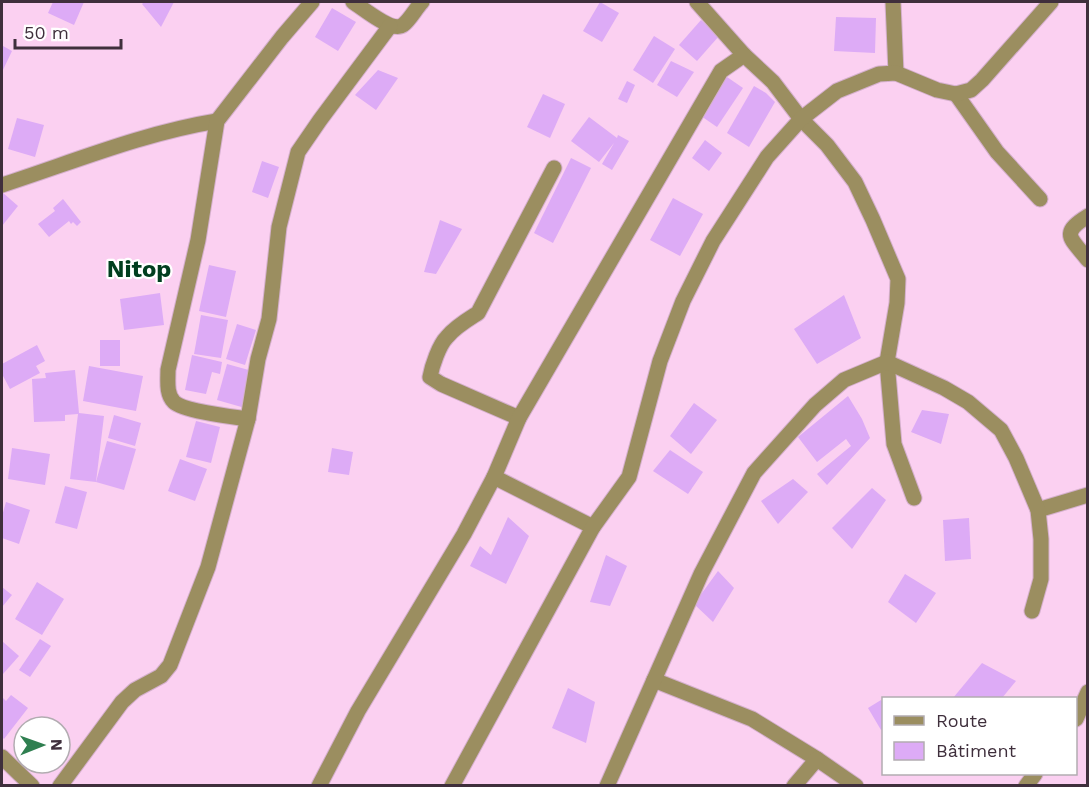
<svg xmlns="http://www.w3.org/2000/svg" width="1089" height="787" font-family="'Work Sans',sans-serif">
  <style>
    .building { fill: #ddabf6 }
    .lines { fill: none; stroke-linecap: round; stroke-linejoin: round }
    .minor-casing { stroke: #d5b0cd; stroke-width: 17 }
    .minor { stroke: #9b8e60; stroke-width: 15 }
    .labels { text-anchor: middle; stroke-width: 4.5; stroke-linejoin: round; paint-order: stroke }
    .district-label { font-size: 24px; font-weight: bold; fill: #013e1f; stroke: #fff }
  </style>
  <rect width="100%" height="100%" fill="#fbd0f1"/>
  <!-- building -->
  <g class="building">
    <path d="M 53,2 L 84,2 L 74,25 L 48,13 Z"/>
    <path d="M 144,2 L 174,2 L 161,27 L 142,4 Z"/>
    <path d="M 600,2 L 619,13 L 602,42 L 583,31 Z"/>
    <path d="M 332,8 L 356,22 L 338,51 L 315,37 Z"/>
    <path d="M 836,17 L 876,18 L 875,53 L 834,51 Z"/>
    <path d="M 701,20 L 719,36 L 697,61 L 679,45 Z"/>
    <path d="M 654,36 L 675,49 L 653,83 L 633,70 Z"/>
    <path d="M 3,46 L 12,51 L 2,72 L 2,50 Z"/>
    <path d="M 671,61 L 694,72 L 677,97 L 657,85 Z"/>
    <path d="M 378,70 L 398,78 L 376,110 L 355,95 Z"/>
    <path d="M 727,77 L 743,88 L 717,127 L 701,116 Z"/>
    <path d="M 627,81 L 635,85 L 627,103 L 618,99 Z"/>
    <path d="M 754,86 L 766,93 L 775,102 L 749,147 L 727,133 Z"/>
    <path d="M 543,94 L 565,104 L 550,138 L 527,127 Z"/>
    <path d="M 589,117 L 617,138 L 618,135 L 629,141 L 612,170 L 602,164 L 614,143 L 599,162 L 571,141 Z"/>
    <path d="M 17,118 L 44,125 L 35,157 L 8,149 Z"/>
    <path d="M 705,140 L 722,153 L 709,171 L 692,158 Z"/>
    <path d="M 571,158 L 591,168 L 553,243 L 534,233 Z"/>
    <path d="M 262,161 L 279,167 L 268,198 L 252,192 Z"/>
    <path d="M 2,192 L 18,206 L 2,226 Z"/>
    <path d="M 673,198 L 703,214 L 680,256 L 650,240 Z"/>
    <path d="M 63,199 L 81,222 L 77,226 L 73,222 L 71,224 L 69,221 L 49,237 L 38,224 L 55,211 L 53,208 Z"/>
    <path d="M 440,220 L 462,229 L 436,274 L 424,272 Z"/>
    <path d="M 209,265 L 236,271 L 226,317 L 199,311 Z"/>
    <path d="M 160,293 L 164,325 L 124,330 L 120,299 Z"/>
    <path d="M 844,295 L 861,338 L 817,364 L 794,329 Z"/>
    <path d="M 201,315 L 228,320 L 221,358 L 194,354 Z"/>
    <path d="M 237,324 L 256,330 L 245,365 L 226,359 Z"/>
    <rect x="100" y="340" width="20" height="26"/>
    <path d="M 37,345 L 45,361 L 36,366 L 40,373 L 10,389 L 2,374 L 2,364 Z"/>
    <path d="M 192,355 L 222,362 L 220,374 L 212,372 L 206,394 L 185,390 Z"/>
    <path d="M 227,364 L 256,372 L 245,408 L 217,400 Z"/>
    <path d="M 89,366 L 143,376 L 136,411 L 83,401 Z"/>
    <path d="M 75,370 L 79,413 L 104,416 L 96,482 L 70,479 L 78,414 L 65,415 L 65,421 L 34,422 L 32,379 L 46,378 L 45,373 Z"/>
    <path d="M 848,396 L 862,419 L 870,438 L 827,485 L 817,474 L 851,446 L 846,439 L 817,462 L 798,437 Z"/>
    <path d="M 694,403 L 717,420 L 691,454 L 670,436 Z"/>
    <path d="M 922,410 L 949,414 L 941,444 L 911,432 Z"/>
    <path d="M 114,415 L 141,423 L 135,446 L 108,438 Z"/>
    <path d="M 196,421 L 220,427 L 211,463 L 186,457 Z"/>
    <path d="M 107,441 L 136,449 L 124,490 L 96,482 Z"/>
    <path d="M 12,448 L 50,454 L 45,485 L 8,479 Z"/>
    <path d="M 332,448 L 353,452 L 349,475 L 328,472 Z"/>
    <path d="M 670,450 L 703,472 L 688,494 L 653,471 Z"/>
    <path d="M 180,459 L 207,469 L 195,501 L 168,491 Z"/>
    <path d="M 793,479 L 808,492 L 778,524 L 761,501 Z"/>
    <path d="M 65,486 L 87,492 L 77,529 L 55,523 Z"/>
    <path d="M 872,488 L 886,500 L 852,549 L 832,528 Z"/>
    <path d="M 6,502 L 30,510 L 19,544 L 2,538 L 2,516 Z"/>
    <path d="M 508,517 L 529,536 L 506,584 L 470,566 L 480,546 L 491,555 Z"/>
    <path d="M 969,518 L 971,559 L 945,561 L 943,520 Z"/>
    <path d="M 606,555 L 627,566 L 610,606 L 590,602 Z"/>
    <path d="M 718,571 L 734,588 L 713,622 L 694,604 Z"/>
    <path d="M 905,574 L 936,593 L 916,623 L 888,602 Z"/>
    <path d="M 37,582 L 64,599 L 42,635 L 15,619 Z"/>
    <path d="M 2,587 L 12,595 L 2,607 Z"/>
    <path d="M 40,639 L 51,646 L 30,677 L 19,670 Z"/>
    <path d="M 2,641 L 19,656 L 3,674 L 2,672 Z"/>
    <path d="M 982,663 L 1016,681 L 1002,698 L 953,698 Z"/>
    <path d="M 568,688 L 595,702 L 586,743 L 552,728 Z"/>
    <path d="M 11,695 L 28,708 L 4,739 L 2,737 L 2,697 L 6,701 Z"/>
    <path d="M 881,700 L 884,704 L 884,728 L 881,730 L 868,708 Z"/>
  </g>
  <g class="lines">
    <defs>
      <g id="minor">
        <path d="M 353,2 C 363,8 392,33 403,25 C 410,20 416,8 422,2"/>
        <path d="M 697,2 L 744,55"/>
        <path d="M 893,2 L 896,73"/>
        <path d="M 956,94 L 997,152 L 1040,199"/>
        <path d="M 2,185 C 73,162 143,133 217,121"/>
        <path d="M 1088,216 C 1059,234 1071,238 1088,260"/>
        <path d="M 519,418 L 441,384 L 430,377 C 432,366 439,345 447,337 C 455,327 467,320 478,313 L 554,168"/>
        <path d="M 248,419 C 234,417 183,411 174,402 C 166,394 168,381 168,370 L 198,240 L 217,121 L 282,37 L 312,2"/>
        <path d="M 494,477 L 593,527"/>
        <path d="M 1038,510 L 1088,495"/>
        <path d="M 654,680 L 752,719 L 817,759 L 856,786"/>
        <path d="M 1076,719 L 1088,692"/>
        <path d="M 2,757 L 32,786"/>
        <path d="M 60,786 L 122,702 L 135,690 L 161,676 L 170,665 L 208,567 L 248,419 L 258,359 L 269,319 L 279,227 L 298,152 L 320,120 L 390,26"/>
        <path d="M 319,786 L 358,711 L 464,534 L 494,477 L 519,418 L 721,71 L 744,55 L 773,82 L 801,119 L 827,145 L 855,182 L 873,220 L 898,279 L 897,303 L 887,362 L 894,444 L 914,498"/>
        <path d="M 452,786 L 593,527 L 629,477 L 660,361 L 683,301 L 713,241 L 767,157 L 801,119 L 837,91 L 879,74 L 896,73 L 937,90 L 956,94 L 971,90 L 982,80 L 1051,2"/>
        <path d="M 607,786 L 701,574 L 754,473 L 815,405 L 844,380 L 887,362 L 944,388 L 968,402 L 1001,430 L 1016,458 L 1038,510 L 1041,539 L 1041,579 L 1032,611"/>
        <path d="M 794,786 L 817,759"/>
        <path d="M 1026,786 L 1035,774"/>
      </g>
    </defs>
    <!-- minor casing -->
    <use href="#minor" class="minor-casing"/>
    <!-- minor -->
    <use href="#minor" class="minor"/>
  </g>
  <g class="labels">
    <!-- district labels -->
    <g class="district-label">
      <text x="139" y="277">Nitop</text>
    </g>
  </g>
  <!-- border -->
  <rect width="1089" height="787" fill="none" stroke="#3f2f3c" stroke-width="6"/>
  <!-- legend -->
  <rect x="882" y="697" width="195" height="78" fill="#ffffff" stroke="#b2acb1" stroke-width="1.5"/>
  <rect x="894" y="716" width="30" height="9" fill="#9b8e60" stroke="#b2acb1" stroke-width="1.5"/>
  <text x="936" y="727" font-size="18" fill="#3f2f3c">Route</text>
  <rect x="894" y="742" width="30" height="18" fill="#ddabf6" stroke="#b2acb1" stroke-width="1.5"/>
  <text x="936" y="757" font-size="18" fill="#3f2f3c">Bâtiment</text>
  <!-- north arrow -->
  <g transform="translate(42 745) rotate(89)"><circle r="28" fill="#ffffff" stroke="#b2acb1" stroke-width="1.5"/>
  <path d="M0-4.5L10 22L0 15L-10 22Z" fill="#2f7f50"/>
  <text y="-9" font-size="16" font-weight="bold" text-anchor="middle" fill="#3f2f3c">N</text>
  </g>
  <!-- scale -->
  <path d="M15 39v9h106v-9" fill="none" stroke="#3f2f3c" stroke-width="3"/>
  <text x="24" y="39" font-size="18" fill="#3f2f3c" stroke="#ffffff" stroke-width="4.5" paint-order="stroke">50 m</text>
</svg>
